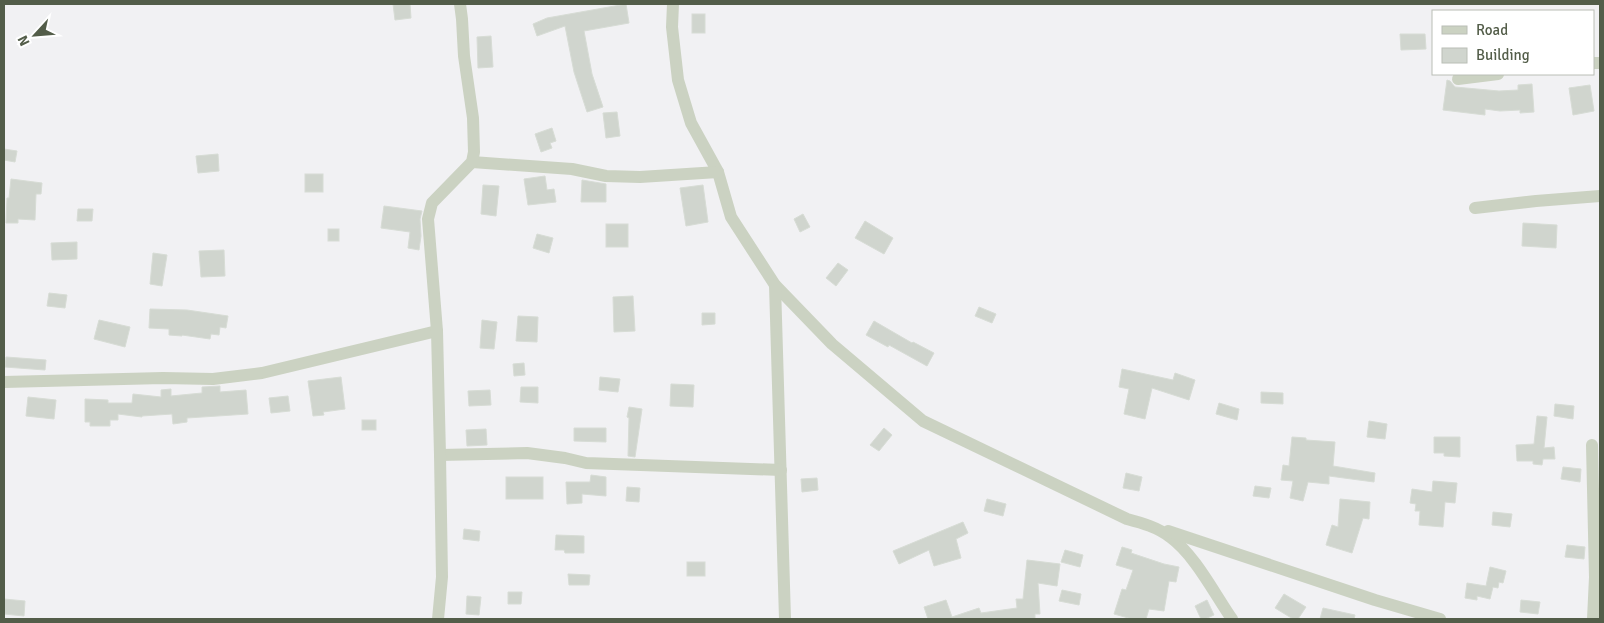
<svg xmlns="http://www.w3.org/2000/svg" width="1604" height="623" font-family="Signika,sans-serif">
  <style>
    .building { fill: #d0d5ce; stroke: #d7dcd5 }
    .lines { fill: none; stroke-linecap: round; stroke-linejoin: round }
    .minor { stroke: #cbd2c2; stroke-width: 12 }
  </style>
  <rect width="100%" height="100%" fill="#f1f1f3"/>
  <!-- building -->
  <g class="building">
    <path d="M 393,4 L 410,4 L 411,18 L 395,20 Z"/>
    <path d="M 626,4 L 629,23 L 584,31 L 592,74 L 603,107 L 587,112 L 574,72 L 565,26 L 537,36 L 533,24 L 547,18 Z"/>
    <rect x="692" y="14" width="13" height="19"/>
    <path d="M 1400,34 L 1425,34 L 1426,49 L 1401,50 Z"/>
    <path d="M 491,36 L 493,67 L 478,68 L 477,37 Z"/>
    <path d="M 1447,80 L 1450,81 L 1455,87 L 1499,91 L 1518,90 L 1518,85 L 1532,84 L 1534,112 L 1520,113 L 1520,110 L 1500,111 L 1485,109 L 1485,115 L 1443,110 Z"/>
    <path d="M 1590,85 L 1594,111 L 1573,115 L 1569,88 Z"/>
    <path d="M 617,112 L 620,136 L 606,138 L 603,113 Z"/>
    <path d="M 552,128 L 556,141 L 550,143 L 552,148 L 541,152 L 535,134 Z"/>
    <path d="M 4,149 L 17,151 L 15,162 L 4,160 Z"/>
    <path d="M 218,154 L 219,171 L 198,173 L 196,156 Z"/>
    <rect x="305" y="174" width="18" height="18"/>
    <path d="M 545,176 L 547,190 L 554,189 L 556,202 L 528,205 L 524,179 Z"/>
    <path d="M 11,179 L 42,183 L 41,194 L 36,194 L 35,220 L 18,219 L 18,223 L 6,223 L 7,198 L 9,198 Z"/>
    <path d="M 582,180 L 606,184 L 606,202 L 581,202 Z"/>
    <path d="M 483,185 L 499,186 L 496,216 L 481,214 Z"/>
    <path d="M 703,185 L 708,222 L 686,226 L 680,188 Z"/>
    <path d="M 384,206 L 422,211 L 420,219 L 421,236 L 419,250 L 408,248 L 410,232 L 381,228 Z"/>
    <path d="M 78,209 L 93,209 L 92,221 L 77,221 Z"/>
    <path d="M 803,214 L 810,227 L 800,232 L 794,219 Z"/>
    <path d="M 865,221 L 893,238 L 884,254 L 855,238 Z"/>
    <path d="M 1523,223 L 1557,225 L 1556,248 L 1522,246 Z"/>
    <rect x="606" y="224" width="22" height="23"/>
    <rect x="328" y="229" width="11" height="12"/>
    <path d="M 537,234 L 553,238 L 549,253 L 533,248 Z"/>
    <path d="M 77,242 L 77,259 L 52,260 L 51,243 Z"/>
    <path d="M 224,250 L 225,276 L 201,277 L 199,251 Z"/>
    <path d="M 153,253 L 167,255 L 162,286 L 150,284 Z"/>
    <path d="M 838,263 L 848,270 L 836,286 L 826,278 Z"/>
    <path d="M 49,293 L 67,295 L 65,308 L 47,306 Z"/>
    <path d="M 633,296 L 635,331 L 614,332 L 613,297 Z"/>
    <path d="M 979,307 L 996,314 L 992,323 L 975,316 Z"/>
    <path d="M 150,309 L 187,310 L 228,316 L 226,328 L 220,327 L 219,335 L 211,334 L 210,339 L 182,335 L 182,336 L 169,335 L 169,329 L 149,328 Z"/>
    <path d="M 702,313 L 715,313 L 715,324 L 702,325 Z"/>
    <path d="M 518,316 L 538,317 L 537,342 L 516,341 Z"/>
    <path d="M 99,320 L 130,327 L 125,347 L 94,339 Z"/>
    <path d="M 482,320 L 497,322 L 494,349 L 480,348 Z"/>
    <path d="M 874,321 L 912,343 L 913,342 L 934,353 L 927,366 L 889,345 L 888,347 L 866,335 Z"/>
    <path d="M 6,357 L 46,360 L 45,370 L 5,367 Z"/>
    <path d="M 524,363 L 525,375 L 514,376 L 513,364 Z"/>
    <path d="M 1122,369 L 1173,380 L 1175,373 L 1195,380 L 1189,400 L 1152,388 L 1145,419 L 1124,414 L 1129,389 L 1119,387 Z"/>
    <path d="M 341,377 L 345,409 L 323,412 L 324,415 L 313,416 L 308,381 Z"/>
    <path d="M 600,377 L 620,379 L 618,392 L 599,390 Z"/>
    <path d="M 671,384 L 694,385 L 693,407 L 670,406 Z"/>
    <path d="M 220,386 L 220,392 L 246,390 L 248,414 L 187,418 L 187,422 L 173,424 L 172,414 L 142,416 L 142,417 L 118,414 L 118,420 L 110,420 L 110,426 L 90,426 L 90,422 L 85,422 L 85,399 L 108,400 L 108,403 L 132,403 L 133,394 L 161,397 L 161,390 L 171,389 L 171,396 L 202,393 L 202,387 Z"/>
    <path d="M 521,387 L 538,387 L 538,403 L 520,402 Z"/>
    <path d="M 490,390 L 491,405 L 469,406 L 468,391 Z"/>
    <path d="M 1261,392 L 1283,393 L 1283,404 L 1261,403 Z"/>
    <path d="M 288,396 L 290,411 L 271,413 L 269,398 Z"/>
    <path d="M 28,397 L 56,400 L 54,419 L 26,416 Z"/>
    <path d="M 1219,403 L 1239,409 L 1237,420 L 1216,414 Z"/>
    <path d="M 1555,404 L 1574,406 L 1573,419 L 1554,416 Z"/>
    <path d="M 629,407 L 642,409 L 635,457 L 628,456 L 629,418 L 627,417 Z"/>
    <path d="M 1537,416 L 1547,417 L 1544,448 L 1554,447 L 1555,459 L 1543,459 L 1542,465 L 1533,464 L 1533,461 L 1517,461 L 1516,445 L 1534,444 Z"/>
    <rect x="362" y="420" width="14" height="10"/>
    <path d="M 1369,421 L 1387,424 L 1385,439 L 1367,437 Z"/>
    <path d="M 574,428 L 606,428 L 606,442 L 574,441 Z"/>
    <path d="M 884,428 L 892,435 L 879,451 L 870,445 Z"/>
    <path d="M 486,429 L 487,445 L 467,446 L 466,430 Z"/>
    <path d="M 1292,437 L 1306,438 L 1306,440 L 1335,442 L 1333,466 L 1375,473 L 1374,482 L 1329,476 L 1329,484 L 1308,482 L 1303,501 L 1290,498 L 1293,481 L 1281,480 L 1283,465 L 1289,466 Z"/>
    <path d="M 1434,437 L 1460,437 L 1460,457 L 1444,456 L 1444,453 L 1434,453 Z"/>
    <path d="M 1563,467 L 1581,469 L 1580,482 L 1561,479 Z"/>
    <path d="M 1126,473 L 1142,477 L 1139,491 L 1123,488 Z"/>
    <path d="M 591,475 L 606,477 L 606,496 L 582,494 L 582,503 L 567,504 L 566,482 L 590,482 Z"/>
    <rect x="506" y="477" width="37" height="22"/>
    <path d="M 817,478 L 818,490 L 802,492 L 801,479 Z"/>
    <path d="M 1433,481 L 1457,483 L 1455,503 L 1445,502 L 1443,527 L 1419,525 L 1420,511 L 1415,511 L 1416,504 L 1410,503 L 1412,489 L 1432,492 Z"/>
    <path d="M 1255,486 L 1271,488 L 1269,498 L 1253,496 Z"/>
    <path d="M 627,487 L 640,488 L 639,502 L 626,501 Z"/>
    <path d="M 987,499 L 1006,504 L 1003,516 L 984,511 Z"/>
    <path d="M 1340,499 L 1370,502 L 1369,519 L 1363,518 L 1352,553 L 1326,545 L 1332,525 L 1338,527 Z"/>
    <path d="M 1493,512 L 1512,514 L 1510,527 L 1492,525 Z"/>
    <path d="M 963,522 L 968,533 L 956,539 L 961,558 L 934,566 L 929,550 L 899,564 L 893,551 Z"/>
    <path d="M 464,529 L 480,531 L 479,541 L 463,539 Z"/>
    <path d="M 556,535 L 584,536 L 584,553 L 565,553 L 564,550 L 555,550 Z"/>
    <path d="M 1567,545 L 1585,547 L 1584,559 L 1565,557 Z"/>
    <path d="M 1122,547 L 1132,550 L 1131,553 L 1164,564 L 1179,567 L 1176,582 L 1169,581 L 1164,611 L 1149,609 L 1146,619 L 1132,619 L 1114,614 L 1122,589 L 1126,590 L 1133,570 L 1116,565 Z"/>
    <path d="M 1065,550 L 1083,555 L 1080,567 L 1061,562 Z"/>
    <path d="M 1027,560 L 1060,564 L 1057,586 L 1038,583 L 1040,614 L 1035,614 L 1035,619 L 928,619 L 924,607 L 946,600 L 952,617 L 979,608 L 981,613 L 1017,608 L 1016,599 L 1023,599 Z"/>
    <rect x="687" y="562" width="18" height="14"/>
    <path d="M 1490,567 L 1506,571 L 1503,583 L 1499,582 L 1498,588 L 1493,587 L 1490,599 L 1477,596 L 1477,600 L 1465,598 L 1467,583 L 1486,586 Z"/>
    <path d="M 568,574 L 590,575 L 589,585 L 569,585 Z"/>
    <path d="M 1062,590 L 1081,594 L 1079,605 L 1059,601 Z"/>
    <path d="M 508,592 L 522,592 L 521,604 L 508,604 Z"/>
    <path d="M 1284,594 L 1306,607 L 1298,619 L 1293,619 L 1275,608 Z"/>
    <path d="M 467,596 L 481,597 L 479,615 L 466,614 Z"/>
    <path d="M 4,599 L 25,601 L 24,616 L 4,614 Z"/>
    <path d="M 1207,600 L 1214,615 L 1205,619 L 1201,619 L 1195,606 Z"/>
    <path d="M 1521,600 L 1540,602 L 1538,614 L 1520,612 Z"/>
    <path d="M 1323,608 L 1355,615 L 1354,619 L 1320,619 Z"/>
  </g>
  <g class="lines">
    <!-- minor -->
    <g class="minor">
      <path d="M 673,4 L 672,27 L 678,80 L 691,123 L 718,172 L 731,217 L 775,285 L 832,344 L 923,421 L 1127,519 C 1142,523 1157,527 1170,537 C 1195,555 1214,593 1232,619"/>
      <path d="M 1593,63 L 1600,63"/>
      <path d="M 1458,79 L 1498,74"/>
      <path d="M 472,162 L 572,169 L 606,176 L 640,177 L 718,172"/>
      <path d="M 1475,208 L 1536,201 L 1600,196"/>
      <path d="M 775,285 L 785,619"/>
      <path d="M 4,382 L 163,378 L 213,379 L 262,373 L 437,331"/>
      <path d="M 1592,445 L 1595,577 L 1593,619"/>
      <path d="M 440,455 L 527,453 L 565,458 L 586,463 L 781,470"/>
      <path d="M 1168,531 L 1375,600 L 1440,619"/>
      <path d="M 438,619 L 442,577 L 440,455 L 437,331 L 428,219 L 432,203 L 472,162 L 474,152 L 473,118 L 464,56 L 462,19 L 460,4"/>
    </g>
  </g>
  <!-- border -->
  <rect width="1604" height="623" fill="none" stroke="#535d49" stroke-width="10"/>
  <!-- legend -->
  <rect x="1432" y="10" width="162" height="65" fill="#ffffff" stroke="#babeb6"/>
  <rect x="1442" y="26" width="25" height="8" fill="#cbd2c2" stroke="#babeb6"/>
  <text x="1476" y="35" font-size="15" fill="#535d49">Road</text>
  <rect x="1442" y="48" width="25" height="15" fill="#d0d5ce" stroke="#babeb6"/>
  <text x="1476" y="60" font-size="15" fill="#535d49">Building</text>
  <!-- north arrow -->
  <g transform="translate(35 35) rotate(244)" stroke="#ffffff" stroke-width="4" paint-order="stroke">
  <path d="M0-4L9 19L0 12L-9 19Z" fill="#535d49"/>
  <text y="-8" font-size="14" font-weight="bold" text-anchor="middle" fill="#535d49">N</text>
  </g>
</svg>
